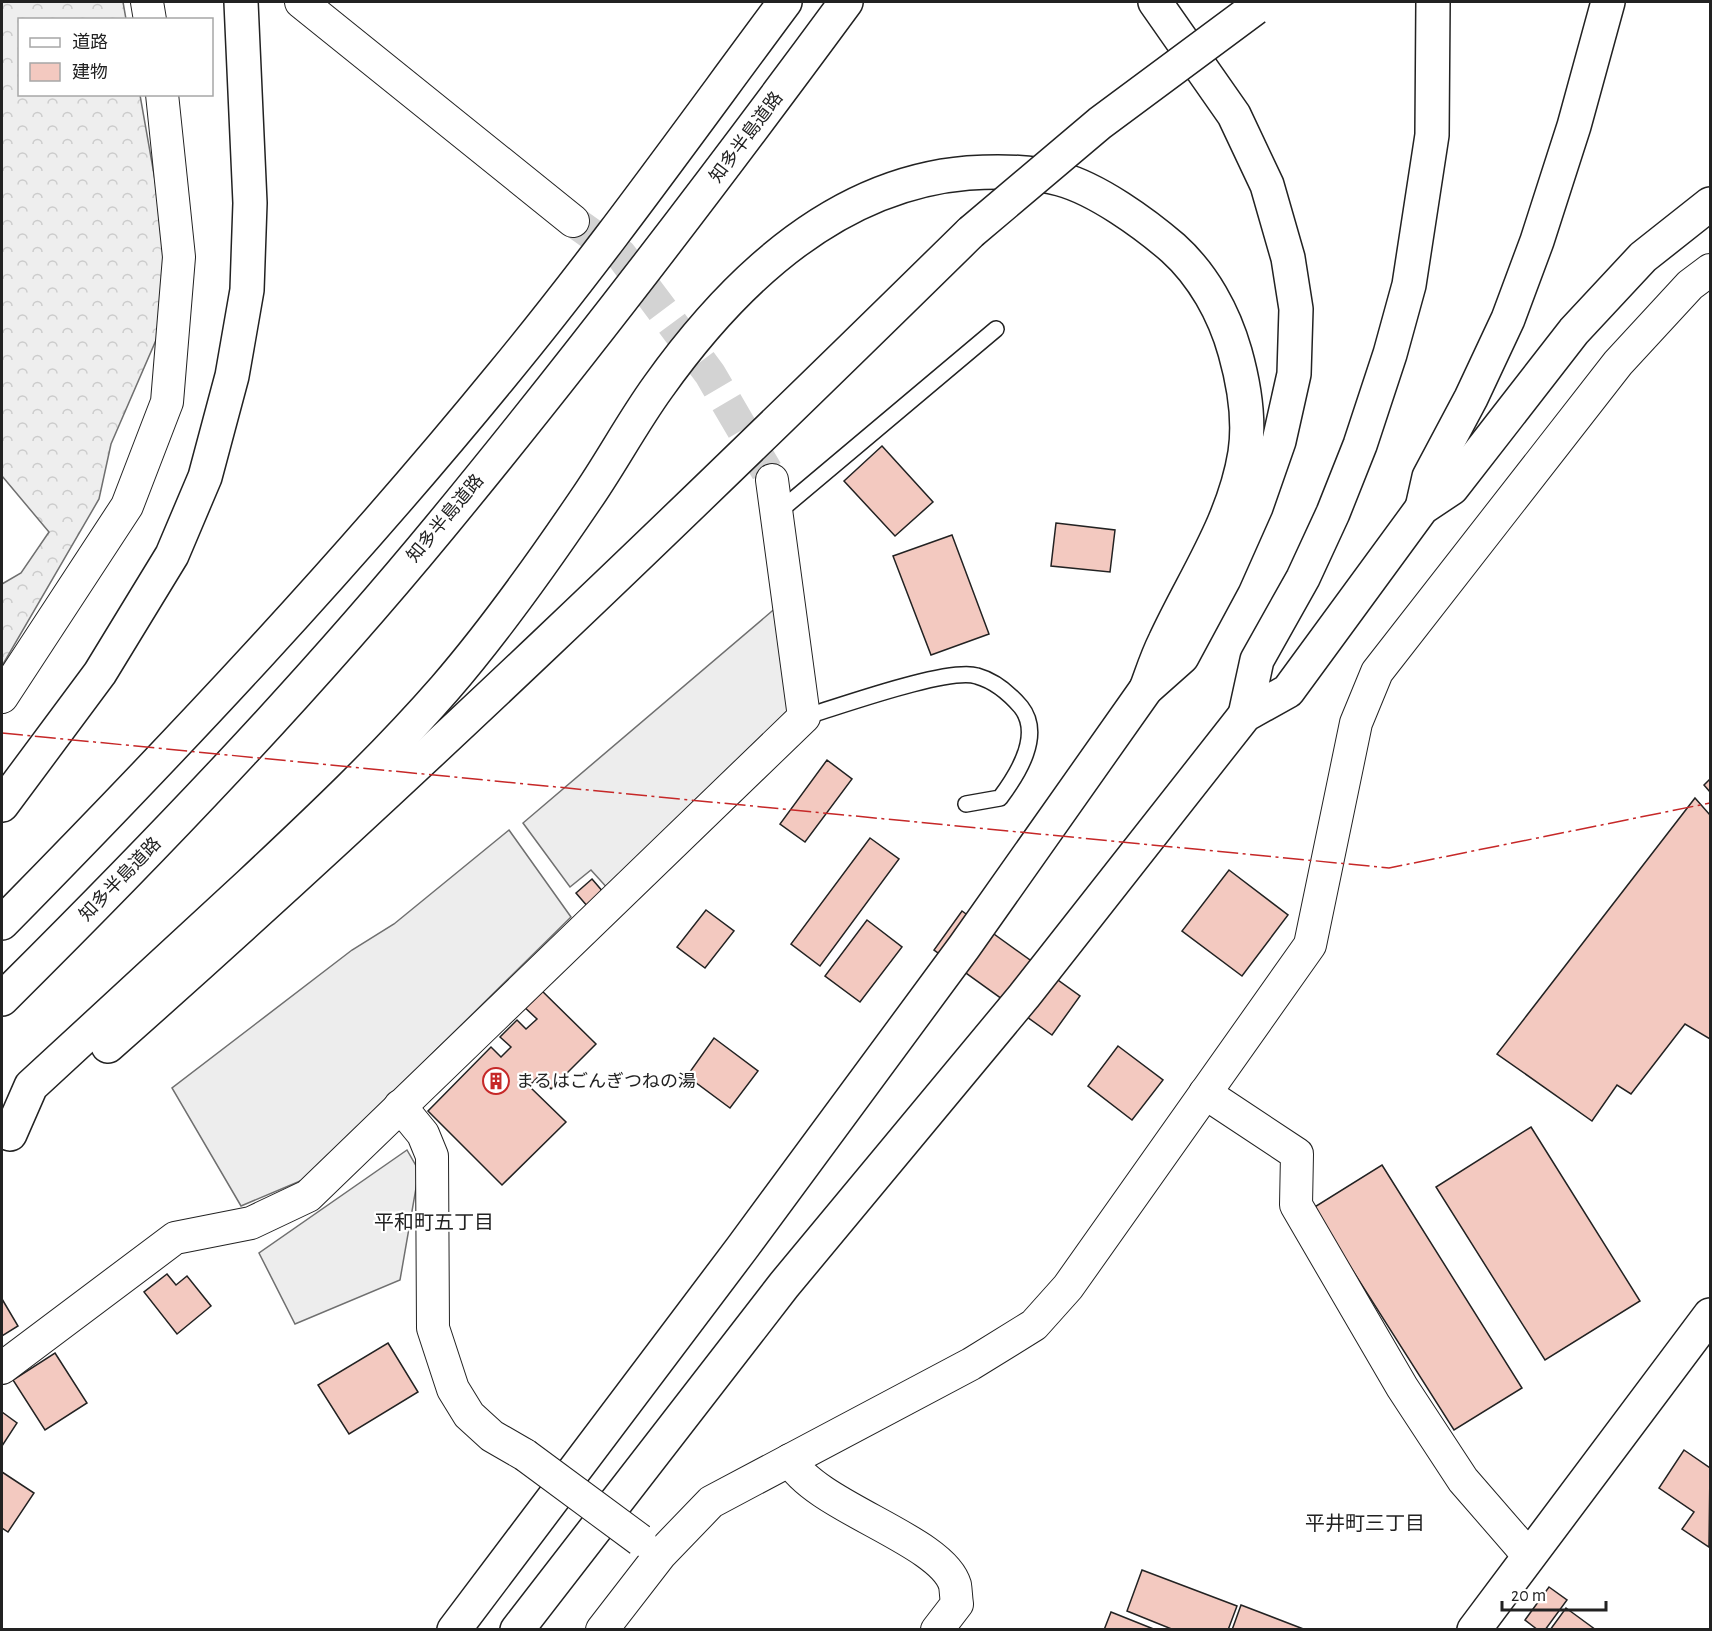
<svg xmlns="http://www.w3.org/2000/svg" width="1712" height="1631" font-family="'Alegreya Sans','Noto Sans JP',sans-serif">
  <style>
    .forest { fill: url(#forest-crowns); stroke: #6f6f6f; stroke-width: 1.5 }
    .parking { fill: #ededed; stroke: #6f6f6f; stroke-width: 1.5 }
    .building { fill: #f3c9c0; stroke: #222; stroke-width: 1.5 }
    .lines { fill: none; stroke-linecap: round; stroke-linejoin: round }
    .street-tunnel { stroke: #d3d3d3; stroke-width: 32; stroke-dasharray: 32 16; stroke-linecap: butt }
    .lane-casing { stroke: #222; stroke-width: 18 }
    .street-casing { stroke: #222; stroke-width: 34 }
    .secondary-casing { stroke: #222; stroke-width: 36 }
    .highway-casing { stroke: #222; stroke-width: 36 }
    .lane { stroke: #fff; stroke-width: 15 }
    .street { stroke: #fff; stroke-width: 32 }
    .secondary { stroke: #fff; stroke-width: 33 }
    .highway { stroke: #fff; stroke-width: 33 }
    .street-bridge-casing { stroke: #222; stroke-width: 34; stroke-linecap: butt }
    .highway-bridge-casing { stroke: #222; stroke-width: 36; stroke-linecap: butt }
    .street-bridge { stroke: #fff; stroke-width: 32 }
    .highway-bridge { stroke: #fff; stroke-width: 33 }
    .power { stroke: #c62828; stroke-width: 1.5; stroke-dasharray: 21 4.5 3 4.5; stroke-linecap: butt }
    .labels { text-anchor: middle; stroke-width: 4.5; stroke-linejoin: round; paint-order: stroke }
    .street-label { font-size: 18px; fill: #222; stroke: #fff }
    .poi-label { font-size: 18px; fill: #222; stroke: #fff; text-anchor: start }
    .neighbourhood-label { font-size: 20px; fill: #222; stroke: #fff }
  </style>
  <defs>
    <pattern id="forest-crowns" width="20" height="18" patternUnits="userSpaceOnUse" patternTransform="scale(1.5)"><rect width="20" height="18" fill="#eee"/><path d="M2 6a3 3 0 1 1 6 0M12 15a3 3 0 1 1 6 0" fill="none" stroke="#ccc"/></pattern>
  </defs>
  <rect width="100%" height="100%" fill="#fff"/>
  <!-- forest -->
  <path class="forest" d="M 2,2 L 123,2 L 126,19 L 20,20 L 20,94 L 140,95 L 161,214 L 166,317 L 111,444 L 99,499 L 2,666 L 2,584 L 21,573 L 49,532 L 2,476 Z"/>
  <!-- parking -->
  <g class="parking">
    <path d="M 778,606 L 790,719 L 610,891 L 591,870 L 570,887 L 523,823 Z"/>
    <path d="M 509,830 L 571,917 L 305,1179 L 241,1206 L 172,1088 L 352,950 L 394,924 Z"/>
    <path d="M 407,1150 L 419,1171 L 400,1280 L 295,1324 L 259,1253 Z"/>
  </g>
  <!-- building -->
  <g class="building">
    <path d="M 882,446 L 933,502 L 895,536 L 844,481 Z"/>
    <path d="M 1056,523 L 1115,530 L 1110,572 L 1051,566 Z"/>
    <path d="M 952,535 L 989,634 L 931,655 L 893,556 Z"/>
    <path d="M 827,760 L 852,779 L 805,842 L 780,824 Z"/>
    <path d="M 1710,779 L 1710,792 L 1704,785 Z"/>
    <path d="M 1695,798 L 1710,815 L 1710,1039 L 1685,1024 L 1631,1094 L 1617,1085 L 1592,1121 L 1497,1054 Z"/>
    <path d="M 870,838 L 899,859 L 820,966 L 791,944 Z"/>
    <path d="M 1229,870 L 1288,915 L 1242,976 L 1182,931 Z"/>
    <path d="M 592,879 L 604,893 L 588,907 L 576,893 Z"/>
    <path d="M 706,910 L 734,931 L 705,968 L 677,947 Z"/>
    <path d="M 962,911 L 1080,996 L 1052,1035 L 934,950 Z"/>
    <path d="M 867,920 L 902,947 L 860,1002 L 825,976 Z"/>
    <path d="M 537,986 L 596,1044 L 551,1089 L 539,1076 L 529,1086 L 566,1122 L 502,1185 L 428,1111 L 491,1047 L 501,1057 L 511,1047 L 500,1037 L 517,1020 L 526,1029 L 537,1019 L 520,1003 Z"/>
    <path d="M 714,1038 L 758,1071 L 730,1108 L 687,1076 Z"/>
    <path d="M 1118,1046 L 1163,1080 L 1132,1120 L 1088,1086 Z"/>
    <path d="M 1531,1127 L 1640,1301 L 1545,1360 L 1436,1187 Z"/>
    <path d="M 1382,1165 L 1522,1388 L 1454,1430 L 1313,1208 Z"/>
    <path d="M 167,1274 L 176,1285 L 187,1276 L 211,1306 L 177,1334 L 144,1292 Z"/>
    <path d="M 2,1299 L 18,1326 L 2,1336 Z"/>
    <path d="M 388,1343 L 418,1392 L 349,1434 L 318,1385 Z"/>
    <path d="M 55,1353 L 87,1403 L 45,1430 L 13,1380 Z"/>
    <path d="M 2,1412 L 17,1423 L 2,1446 Z"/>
    <path d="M 1684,1450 L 1710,1468 L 1709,1547 L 1682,1529 L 1694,1512 L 1659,1488 Z"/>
    <path d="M 2,1472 L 34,1493 L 8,1532 L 2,1528 Z"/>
    <path d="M 1142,1570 L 1237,1606 L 1228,1630 L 1174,1630 L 1127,1611 Z"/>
    <path d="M 1549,1587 L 1567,1600 L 1545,1630 L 1538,1630 L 1525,1620 Z"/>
    <path d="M 1241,1605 L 1306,1630 L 1232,1630 Z"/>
    <path d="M 1566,1608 L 1596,1630 L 1550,1630 Z"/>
    <path d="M 1111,1612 L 1156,1630 L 1104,1630 Z"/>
  </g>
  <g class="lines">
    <!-- street-tunnel -->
    <path class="street-tunnel" d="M 573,221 L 621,255 L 710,374 L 772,480"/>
    <defs>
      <g id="lane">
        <path d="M 776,514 L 996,329"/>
        <path d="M 804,717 C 838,707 948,667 977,676 C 995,681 1009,693 1021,707 C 1043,735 1018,774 1000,798 L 966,804"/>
      </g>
      <g id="street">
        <path d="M 147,2 L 150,20"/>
        <path d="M 301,2 L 573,221"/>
        <path d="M 2,697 L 127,506 L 167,402 L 179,257 L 162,94"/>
        <path d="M 1205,1093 L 1297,1154 L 1296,1205 L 1402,1387 L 1463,1480 L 1529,1556"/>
        <path d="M 400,1106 L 423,1134 L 432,1156 L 433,1328 L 453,1389 L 469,1415 L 492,1436 L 525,1455"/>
        <path d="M 2,1368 L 175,1238 L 251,1223 L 308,1196 L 804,717 L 772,480"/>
        <path d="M 790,1460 C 816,1507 942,1540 955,1585 C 956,1591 956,1598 957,1604 L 937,1630"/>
        <path d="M 602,1630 L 660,1555 L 711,1502 L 971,1364 L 1034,1325 L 1068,1287 L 1310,945 L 1356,723 L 1377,672 L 1618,363 L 1690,285 L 1710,270"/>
      </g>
      <path id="secondary" d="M 1474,1630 L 1710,1315"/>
      <g id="highway">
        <path d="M 1422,508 L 1429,477 L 1471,398 L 1508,319 L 1537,241 L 1574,126 L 1608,2"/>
        <path d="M 1245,715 L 1257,660 L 1303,578 L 1333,513 L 1360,445 L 1390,354 L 1409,285 L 1432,135 L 1433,2"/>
        <path d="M 2,805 L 100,673 L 172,555 L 205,477 L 232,376 L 247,290 L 250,203 L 241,2"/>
        <path d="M 2,923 C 175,747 345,567 502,375 C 601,255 692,127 785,2"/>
        <path d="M 2,999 C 154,848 304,692 440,527 C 581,356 715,180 846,2"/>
        <path d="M 108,1046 C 404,784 689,509 971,232"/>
        <path d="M 10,1134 L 31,1086 C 104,1019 177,952 250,884 C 317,821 384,758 445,688 C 496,629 542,564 586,499 C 611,463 632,423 658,387 C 732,283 835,184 968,173 C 997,171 1031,171 1060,179 C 1097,189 1144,223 1173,248 C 1203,275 1224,313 1235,352 C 1244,384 1250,420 1245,453 C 1234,522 1193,580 1165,641 C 1157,657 1152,673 1146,689"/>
        <path d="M 454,1630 L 742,1248 L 964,947 L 1146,689 L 1182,657 L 1224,579 L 1256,507 L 1279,441 L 1294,374 L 1296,309 L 1288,258 L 1267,185 L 1234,115 L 1155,2"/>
        <path d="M 517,1630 L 784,1285 L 1024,996 L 1245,715 L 1288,691 L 1422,508 L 1452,488 L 1574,331 L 1643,257 L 1710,204"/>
      </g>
    </defs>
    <!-- lane casing -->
    <use href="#lane" class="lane-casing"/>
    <!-- street casing -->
    <use href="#street" class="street-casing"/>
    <!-- secondary casing -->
    <use href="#secondary" class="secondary-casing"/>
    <!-- highway casing -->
    <use href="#highway" class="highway-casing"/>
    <!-- lane -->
    <use href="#lane" class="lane"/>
    <!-- street -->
    <use href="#street" class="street"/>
    <!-- secondary -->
    <use href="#secondary" class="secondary"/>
    <!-- highway -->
    <use href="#highway" class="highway"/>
    <defs>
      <path id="street-bridge" d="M 525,1455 L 640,1540"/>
      <path id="highway-bridge" d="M 971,232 L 1100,123 L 1255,8"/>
    </defs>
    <!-- street-bridge casing -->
    <use href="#street-bridge" class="street-bridge-casing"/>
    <!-- highway-bridge casing -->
    <use href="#highway-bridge" class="highway-bridge-casing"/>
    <!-- street-bridge -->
    <use href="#street-bridge" class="street-bridge"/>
    <!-- highway-bridge -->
    <use href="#highway-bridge" class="highway-bridge"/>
    <!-- power -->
    <path class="power" d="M 2,733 L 1389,868 L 1710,803"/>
  </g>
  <!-- icons -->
  <defs>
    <symbol id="building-ring" viewBox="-11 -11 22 22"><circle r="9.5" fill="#fff" stroke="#c62828" stroke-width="1.5"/><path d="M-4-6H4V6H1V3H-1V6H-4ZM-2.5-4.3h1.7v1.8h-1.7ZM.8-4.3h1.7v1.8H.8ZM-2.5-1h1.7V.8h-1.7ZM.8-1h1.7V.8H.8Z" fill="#c62828"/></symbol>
  </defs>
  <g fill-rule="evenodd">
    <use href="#building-ring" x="481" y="1066" width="30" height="30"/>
  </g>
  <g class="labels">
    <!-- street labels -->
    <g class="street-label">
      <text transform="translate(746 137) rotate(-53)" y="6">知多半島道路</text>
      <text transform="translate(445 518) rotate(-50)" y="6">知多半島道路</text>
      <text transform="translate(120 879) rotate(-46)" y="6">知多半島道路</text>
    </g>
    <!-- poi labels -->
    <g class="poi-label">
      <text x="516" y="1087">まるはごんぎつねの湯</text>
    </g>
    <!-- neighbourhood labels -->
    <g class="neighbourhood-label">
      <text x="434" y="1229">平和町五丁目</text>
      <text x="1365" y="1530">平井町三丁目</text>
    </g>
  </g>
  <!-- border -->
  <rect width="1712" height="1631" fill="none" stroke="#222222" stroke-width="6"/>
  <!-- legend -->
  <rect x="18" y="18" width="195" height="78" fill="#ffffff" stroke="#a7a7a7" stroke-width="1.5"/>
  <rect x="30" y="38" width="30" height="9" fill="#ffffff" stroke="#a7a7a7" stroke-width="1.5"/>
  <text x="72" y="48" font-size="18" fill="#222222">道路</text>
  <rect x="30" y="63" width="30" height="18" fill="#f3c9c0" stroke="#a7a7a7" stroke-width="1.5"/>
  <text x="72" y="78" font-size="18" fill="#222222">建物</text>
  <!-- scale -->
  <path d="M1502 1601v9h104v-9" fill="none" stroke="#222222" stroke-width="3"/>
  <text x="1511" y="1601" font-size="18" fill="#222222" stroke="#ffffff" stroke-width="4.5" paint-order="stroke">20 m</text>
</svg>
